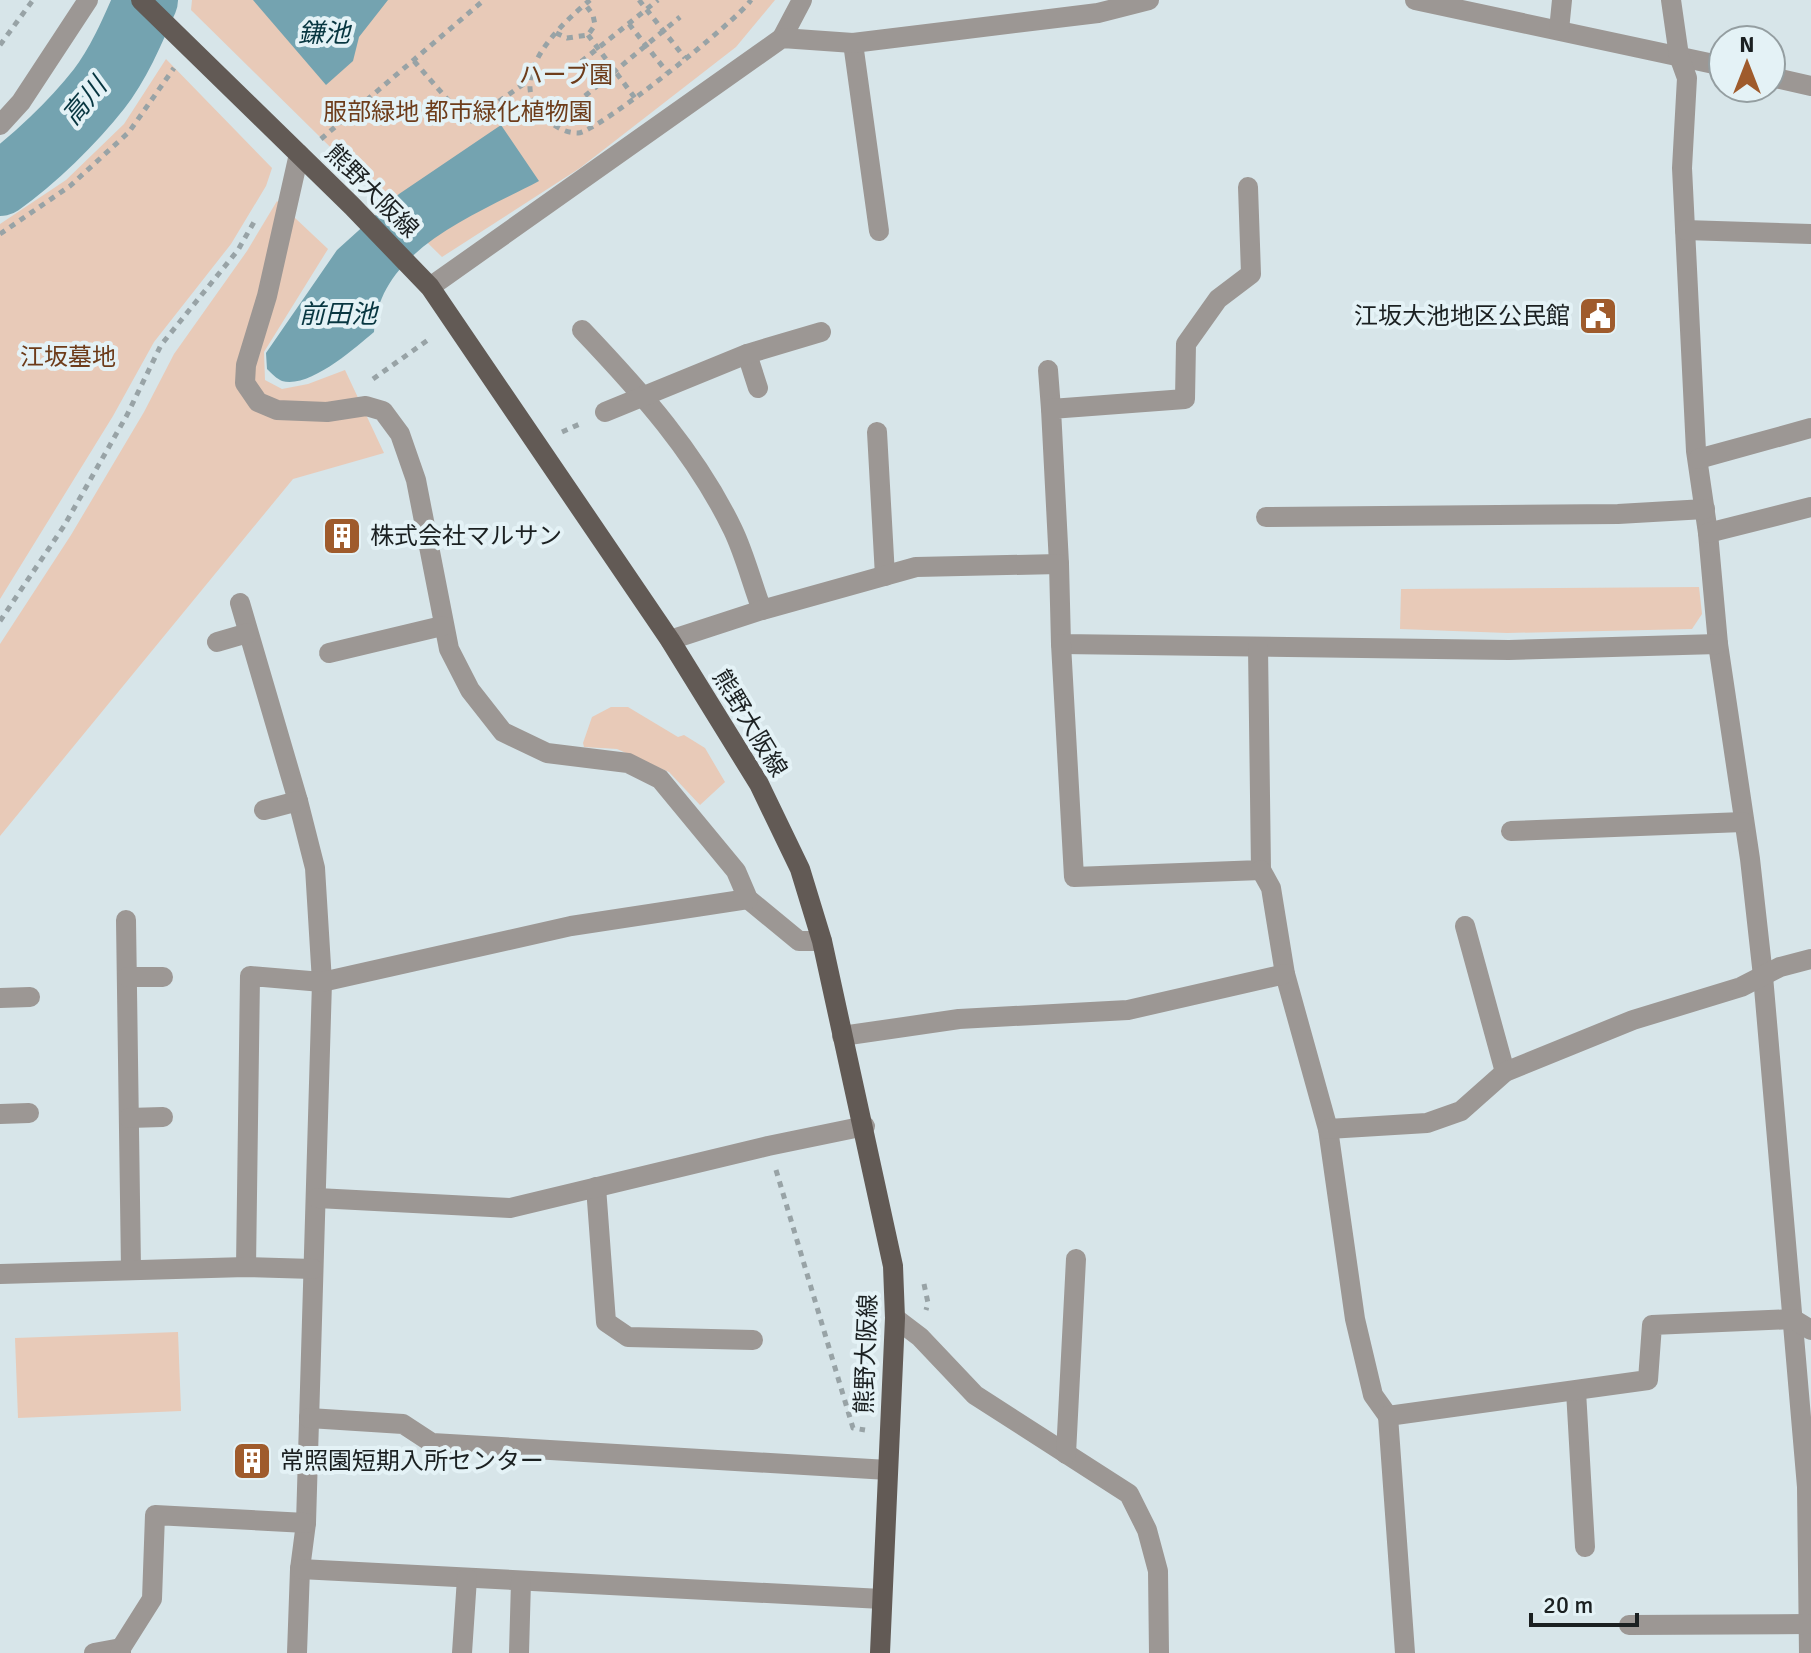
<svg xmlns="http://www.w3.org/2000/svg" width="1811" height="1653" font-family="Signika,'Noto Sans JP',sans-serif">
  <style>
    .green { fill: #e8cab8 }
    .water { fill: #74a3b0 }
    .lines { fill: none; stroke-linecap: round; stroke-linejoin: round }
    .river { stroke: #74a3b0; stroke-width: 64 }
    .path { stroke: #98a3a6; stroke-width: 5; stroke-dasharray: 6 6; stroke-linecap: butt }
    .minor { stroke: #9c9794; stroke-width: 20 }
    .major { stroke: #625a55; stroke-width: 20 }
    .labels { text-anchor: middle; stroke-width: 8; stroke-linejoin: round; paint-order: stroke }
    .park-label { font-size: 24px; fill: #6d3c1a; stroke: #e4f2f6 }
    .street-label { font-size: 24px; fill: #1b2021; stroke: #e4f2f6 }
    .poi-label { font-size: 24px; fill: #1b2021; stroke: #e4f2f6; text-anchor: start }
    .water-label { font-size: 26px; font-style: italic; fill: #073640; stroke: #e4f2f6 }
  </style>
  <rect width="100%" height="100%" fill="#d7e5e9"/>
  <!-- green -->
  <g class="green">
    <path d="M 192,0 L 775,0 L 736,47 L 580,168 L 442,257 L 191,10 Z"/>
    <path d="M 166,59 L 272,168 L 266,186 L 231,244 L 154,342 L 113,416 L 0,599 L 0,224 L 66,180 L 124,124 Z"/>
    <path d="M 277,201 L 328,249 L 264,352 L 265,380 L 282,389 L 308,384 L 345,370 L 384,453 L 293,479 L 0,836 L 0,644 L 71,535 L 144,412 L 174,354 L 247,251 Z"/>
    <path d="M 1699,587 L 1702,614 L 1692,629 L 1507,633 L 1400,629 L 1401,589 Z"/>
    <path d="M 611,707 L 628,707 L 678,737 L 684,735 L 705,748 L 725,782 L 700,805 L 669,772 L 617,749 L 584,747 L 583,743 L 592,717 Z"/>
    <path d="M 178,1332 L 181,1411 L 18,1418 L 15,1338 Z"/>
  </g>
  <!-- water -->
  <g class="water">
    <path d="M 253,0 L 388,0 L 359,37 L 353,61 L 326,85 Z"/>
    <path d="M 501,125 L 539,181 C 476,215 379,249 374,332 C 355,348 309,389 282,381 C 277,379 271,373 267,369 L 266,353 L 337,250 L 399,194 Z"/>
  </g>
  <g class="lines">
    <!-- river -->
    <path class="river" d="M 0,184 C 34,160 73,122 99,89 C 119,63 133,30 146,0"/>
    <!-- path -->
    <g class="path">
      <path d="M 590,0 C 559,26 502,79 546,119 C 556,127 565,133 578,133 C 598,132 738,20 751,0"/>
      <path d="M 639,0 L 685,58"/>
      <path d="M 629,24 L 667,72"/>
      <path d="M 556,33 L 567,38 L 588,35 L 595,25 L 593,15 L 585,4"/>
      <path d="M 588,35 L 635,98"/>
      <path d="M 0,45 L 33,0"/>
      <path d="M 414,61 L 468,123 L 528,81"/>
      <path d="M 572,69 L 658,0"/>
      <path d="M 585,96 L 680,17"/>
      <path d="M 321,139 L 484,0"/>
      <path d="M 0,234 L 70,186 L 129,132 L 174,68"/>
      <path d="M 373,379 L 428,340"/>
      <path d="M 562,432 L 582,423"/>
      <path d="M 0,621 L 64,526 L 127,415 L 161,345 L 238,250 L 254,222"/>
      <path d="M 776,1170 L 853,1428 L 865,1430"/>
      <path d="M 924,1284 L 928,1303 L 926,1310"/>
    </g>
    <!-- minor -->
    <g class="minor">
      <path d="M 1415,0 L 1723,66"/>
      <path d="M 1671,0 L 1679,56 L 1687,78 L 1682,168 L 1696,451 L 1708,533 L 1718,644 L 1750,859 L 1763,976 L 1807,1487 L 1809,1653"/>
      <path d="M 1559,30 L 1562,0"/>
      <path d="M 782,38 L 802,0"/>
      <path d="M 853,43 L 879,231"/>
      <path d="M 1771,77 L 1811,86"/>
      <path d="M 0,125 L 21,102 L 88,0"/>
      <path d="M 299,154 L 267,296 L 246,365 L 245,383 L 258,402 L 277,410 L 327,412 L 366,406 L 383,411 L 400,434 L 416,480 L 449,649 L 470,690 L 503,732 L 547,753 L 628,763 L 660,779 L 736,871 L 748,899 L 799,941 L 822,941"/>
      <path d="M 1685,230 L 1811,234"/>
      <path d="M 430,287 L 782,38 L 853,43 L 1098,13 L 1149,0"/>
      <path d="M 582,330 C 640,391 696,453 733,530 C 745,555 752,584 762,610"/>
      <path d="M 747,354 L 758,388"/>
      <path d="M 1048,370 L 1051,409"/>
      <path d="M 605,412 L 747,354 L 821,332"/>
      <path d="M 877,432 L 885,576"/>
      <path d="M 1698,459 L 1811,428"/>
      <path d="M 1266,517 L 1618,514 L 1705,509"/>
      <path d="M 1708,533 L 1811,507"/>
      <path d="M 1059,564 L 1051,409 L 1185,399 L 1186,344 L 1218,299 L 1251,274 L 1248,187"/>
      <path d="M 240,603 L 298,801 L 315,868 L 322,982 L 306,1523 L 300,1569 L 297,1653"/>
      <path d="M 670,640 L 762,610 L 916,567 L 1059,564 L 1061,644 L 1509,650 L 1718,644"/>
      <path d="M 217,642 L 248,633"/>
      <path d="M 1061,644 L 1074,877 L 1261,870 L 1258,647"/>
      <path d="M 329,653 L 442,626"/>
      <path d="M 264,810 L 298,801"/>
      <path d="M 1511,831 L 1743,822"/>
      <path d="M 1261,870 L 1271,888 L 1285,974 L 1328,1129 L 1355,1319 L 1373,1395 L 1388,1416"/>
      <path d="M 126,920 L 131,1269"/>
      <path d="M 1465,926 L 1505,1072"/>
      <path d="M 127,977 L 163,977"/>
      <path d="M 0,998 L 30,997"/>
      <path d="M 842,1036 L 959,1019 L 1128,1010 L 1285,974"/>
      <path d="M 0,1114 L 29,1113"/>
      <path d="M 129,1118 L 163,1117"/>
      <path d="M 1328,1129 L 1427,1123 L 1461,1111 L 1505,1072 L 1633,1020 L 1741,987 L 1780,967 L 1811,959"/>
      <path d="M 596,1187 L 606,1322 L 628,1337 L 753,1340"/>
      <path d="M 317,1198 L 510,1208 L 768,1146 L 865,1126"/>
      <path d="M 246,1267 L 250,976 L 322,982 L 571,926 L 748,899"/>
      <path d="M 0,1274 L 246,1267 L 313,1269"/>
      <path d="M 895,1318 L 920,1337 L 975,1395 L 1129,1494 L 1147,1530 L 1158,1571 L 1159,1653"/>
      <path d="M 1576,1391 L 1585,1547"/>
      <path d="M 309,1418 L 403,1424 L 432,1443 L 888,1470"/>
      <path d="M 1066,1454 L 1076,1259"/>
      <path d="M 300,1569 L 882,1599"/>
      <path d="M 1629,1625 L 1808,1624"/>
      <path d="M 94,1653 L 121,1648"/>
      <path d="M 121,1653 L 121,1648 L 152,1599 L 155,1515 L 306,1523"/>
      <path d="M 462,1653 L 467,1578"/>
      <path d="M 519,1653 L 521,1581"/>
      <path d="M 1405,1653 L 1388,1416 L 1648,1380 L 1652,1325 L 1793,1319 L 1811,1330"/>
    </g>
    <!-- major -->
    <path class="major" d="M 141,0 L 352,206 L 430,287 L 670,640 L 759,784 L 800,869 L 822,941 L 893,1266 L 895,1318 L 880,1653"/>
  </g>
  <!-- icons -->
  <defs>
    <symbol id="civic-square" viewBox="-11 -11 22 22"><rect x="-9" y="-9" width="18" height="18" rx="4" fill="#9f5b2c" stroke="#e4f2f6"/><path d="M-.6-6.5H3V-4.5H.6V-3L4-1V1h2V6H-6V1h2V-1L-.6-3ZM-1.2 2.5V6h2.4V2.5Z" fill="#fff"/></symbol>
    <symbol id="building-square" viewBox="-11 -11 22 22"><rect x="-9" y="-9" width="18" height="18" rx="4" fill="#9f5b2c" stroke="#e4f2f6"/><path d="M-4-6H4V6H1V3H-1V6H-4ZM-2.5-4.3h1.7v1.8h-1.7ZM.8-4.3h1.7v1.8H.8ZM-2.5-1h1.7V.8h-1.7ZM.8-1h1.7V.8H.8Z" fill="#fff"/></symbol>
  </defs>
  <g fill-rule="evenodd">
    <use href="#civic-square" x="1576" y="294" width="44" height="44"/>
    <use href="#building-square" x="320" y="514" width="44" height="44"/>
    <use href="#building-square" x="230" y="1439" width="44" height="44"/>
  </g>
  <g class="labels">
    <!-- park labels -->
    <g class="park-label">
      <text x="566" y="83">ハーブ園</text>
      <text x="458" y="120">服部緑地 都市緑化植物園</text>
      <text x="68" y="365">江坂墓地</text>
    </g>
    <!-- street labels -->
    <g class="street-label">
      <text transform="translate(372 191) rotate(45)" y="8">熊野大阪線</text>
      <text transform="translate(750 723) rotate(59)" y="8">熊野大阪線</text>
      <text transform="translate(866 1354) rotate(-88)" y="8">熊野大阪線</text>
    </g>
    <!-- poi labels -->
    <g class="poi-label">
      <text x="1570" y="324" text-anchor="end">江坂大池地区公民館</text>
      <text x="370" y="544">株式会社マルサン</text>
      <text x="280" y="1469">常照園短期入所センター</text>
    </g>
    <!-- water labels -->
    <g class="water-label">
      <text x="324" y="42">鎌池</text>
      <text transform="translate(84 101) rotate(-50)" y="9">高川</text>
      <text x="338" y="323">前田池</text>
    </g>
  </g>
  <!-- north arrow -->
  <g transform="translate(1747 64)"><circle r="38" fill="#e4f2f6" stroke="#949ea1" stroke-width="2"/>
  <path d="M0-6L14 30L0 20L-14 30Z" fill="#9f5b2c"/>
  <text y="-12" font-size="22" font-weight="bold" text-anchor="middle" fill="#1b2021">N</text>
  </g>
  <!-- scale -->
  <path d="M1531 1613v12h106v-12" fill="none" stroke="#1b2021" stroke-width="4"/>
  <text x="1543" y="1613" font-size="24" fill="#1b2021" stroke="#e4f2f6" stroke-width="6" paint-order="stroke">20 m</text>
</svg>
